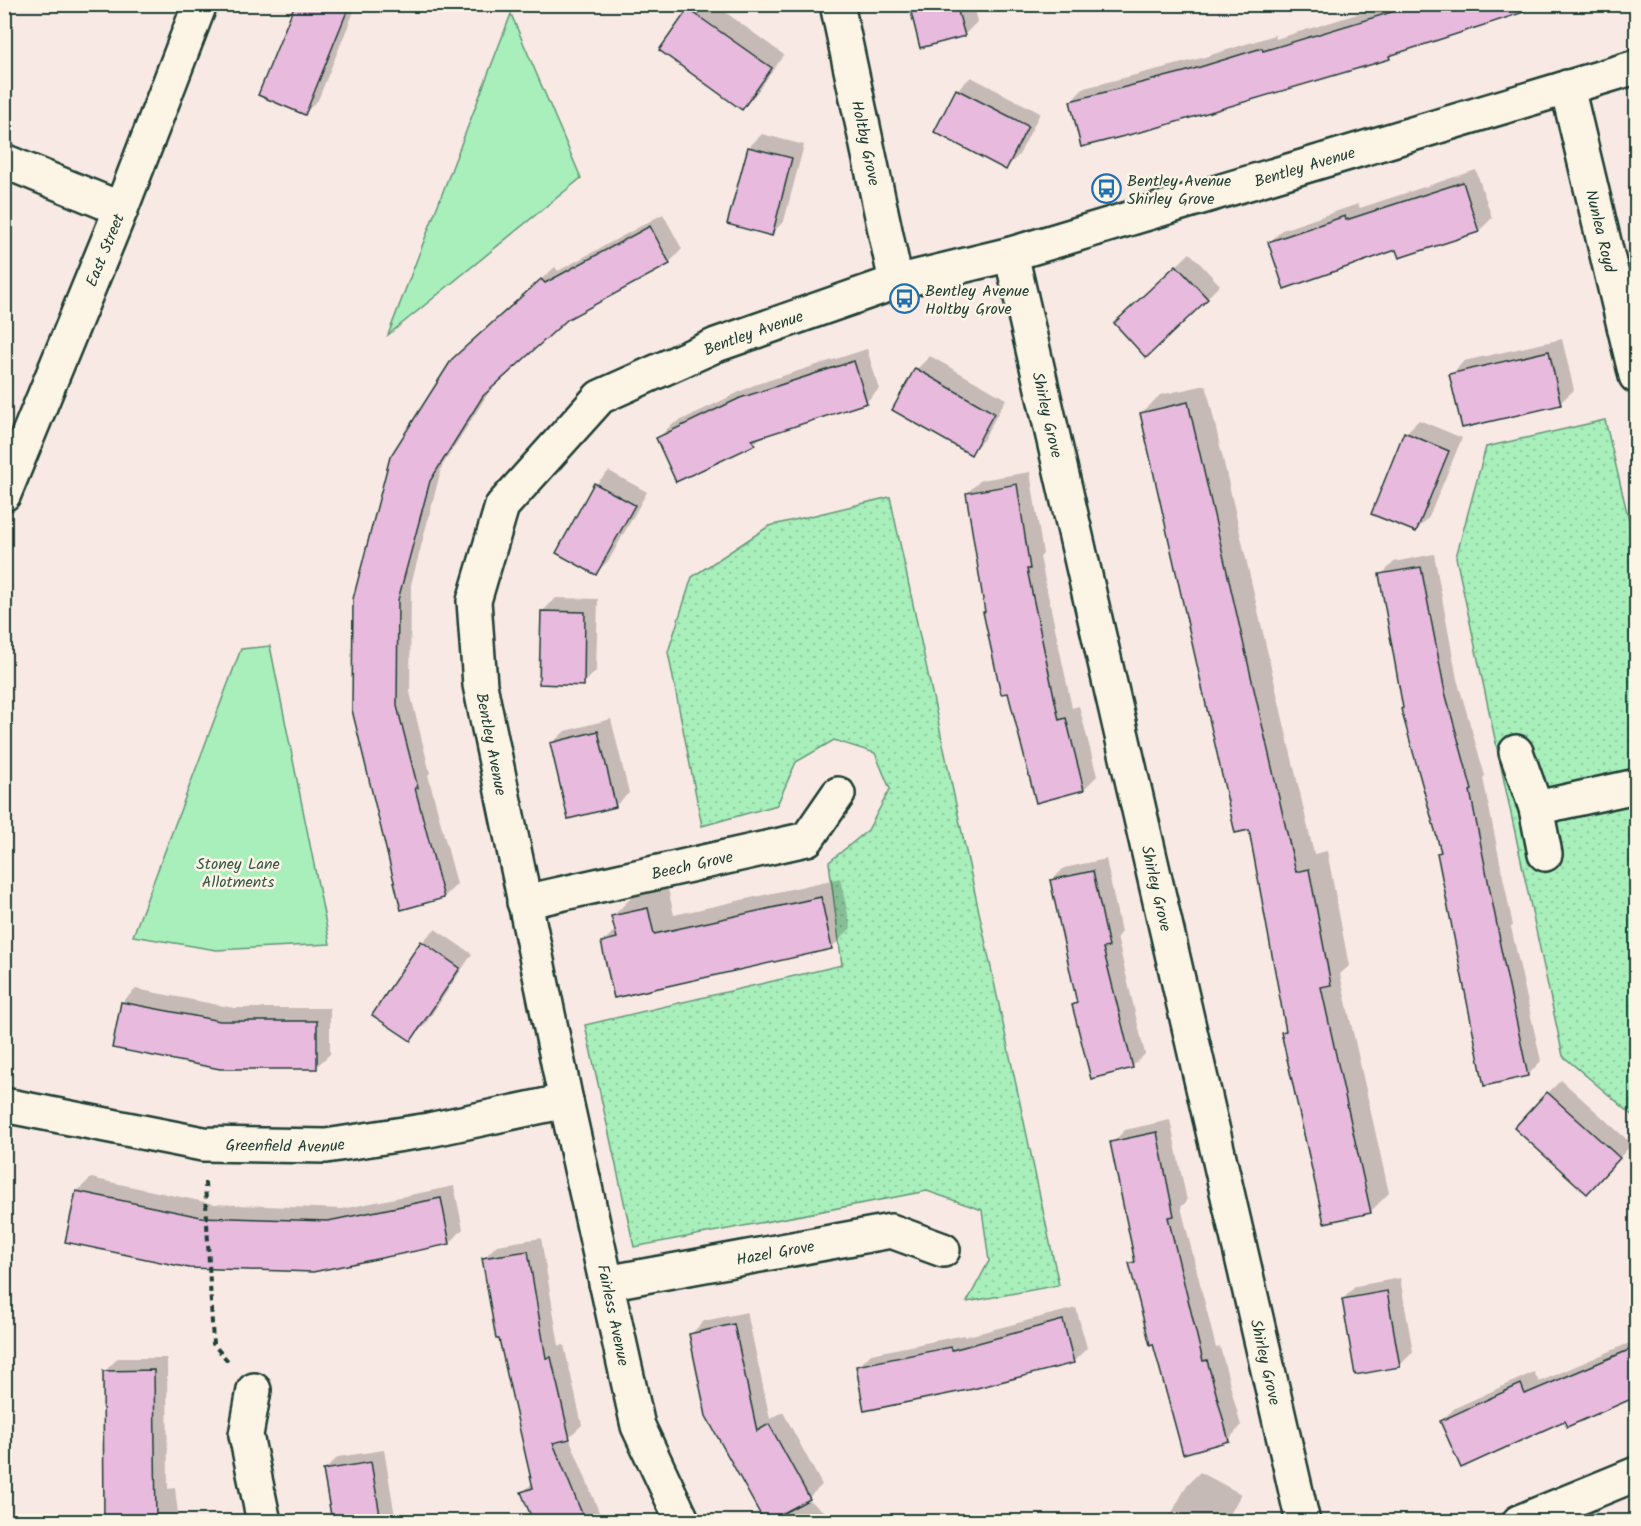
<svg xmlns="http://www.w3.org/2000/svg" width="1641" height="1526" font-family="Kalam,sans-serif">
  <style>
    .grass { fill: url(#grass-dots); stroke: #649678; stroke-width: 1.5 }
    .garden { fill: #a8efbb; stroke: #649678; stroke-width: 1.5 }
    .shadow { fill: #0003 }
    .building { fill: #e7bade; stroke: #1f3d34; stroke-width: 1.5 }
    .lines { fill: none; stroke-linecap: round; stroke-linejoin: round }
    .street-casing { stroke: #1f3d34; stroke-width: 38 }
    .path { stroke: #1f3d34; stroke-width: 4; stroke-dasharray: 6 4.5; stroke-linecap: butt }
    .street { stroke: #fcf5e5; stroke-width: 33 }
    .labels { text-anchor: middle; stroke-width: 5; stroke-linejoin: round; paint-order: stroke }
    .street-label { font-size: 16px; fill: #1f3d34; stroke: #fcf5e5 }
    .poi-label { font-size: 16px; fill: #1f3d34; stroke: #fcf5e5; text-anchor: start }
    .park-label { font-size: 16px; fill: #345848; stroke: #fcf5e5 }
  </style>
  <defs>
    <pattern id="grass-dots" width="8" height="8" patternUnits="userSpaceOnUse" patternTransform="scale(1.5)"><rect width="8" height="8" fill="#a8efbb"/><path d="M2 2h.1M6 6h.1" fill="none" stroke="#90cea1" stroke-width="1.8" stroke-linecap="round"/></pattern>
  </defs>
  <rect width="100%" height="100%" fill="#f8e9e4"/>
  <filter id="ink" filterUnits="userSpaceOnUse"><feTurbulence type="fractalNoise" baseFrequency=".0167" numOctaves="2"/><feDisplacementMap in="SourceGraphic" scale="12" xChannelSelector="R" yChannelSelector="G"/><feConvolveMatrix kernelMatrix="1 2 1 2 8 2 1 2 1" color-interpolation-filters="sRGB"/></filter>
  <g filter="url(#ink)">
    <!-- grass -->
    <g class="grass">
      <path d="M 1605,420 L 1636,550 L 1636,1118 L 1563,1056 L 1456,557 L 1486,447 Z"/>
      <path d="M 890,497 L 1059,1285 L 967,1302 L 989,1261 L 982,1210 L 927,1191 L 634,1247 L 585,1025 L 842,965 L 829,862 L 868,830 L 890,789 L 875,753 L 834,740 L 796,762 L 777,805 L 702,826 L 668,652 L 692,577 L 769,526 Z"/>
    </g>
    <!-- garden -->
    <g class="garden">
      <path d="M 511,14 L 581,178 L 388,335 Z"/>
      <path d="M 270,646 L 330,944 L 216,950 L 133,936 L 241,649 Z"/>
    </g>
    <!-- shadow -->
    <g class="shadow">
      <path d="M 297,4 L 357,4 L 318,100 L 305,113 Z"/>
      <path d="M 694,4 L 714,4 L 784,55 L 755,95 L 742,108 L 661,50 Z"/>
      <path d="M 910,4 L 973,4 L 977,22 L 964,35 Z"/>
      <path d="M 1390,4 L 1541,4 L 1395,52 L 1389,58 L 1071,101 L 1084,88 L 1198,59 L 1275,35 L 1276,39 Z"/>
      <path d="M 971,77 L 1040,113 L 1019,155 L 1006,168 L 957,90 Z"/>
      <path d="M 762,134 L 804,145 L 784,221 L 771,234 L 749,147 Z"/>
      <path d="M 1476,170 L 1492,218 L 1479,231 L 1397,248 L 1269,243 L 1282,230 L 1358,204 L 1360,208 Z"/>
      <path d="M 663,214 L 682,249 L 669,263 L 568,318 L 494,384 L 442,466 L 411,585 L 410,692 L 430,773 L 428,775 L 457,884 L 444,897 L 353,710 L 467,346 L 555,267 L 558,271 Z"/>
      <path d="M 1190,253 L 1220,285 L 1207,298 L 1129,310 Z"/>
      <path d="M 1562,339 L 1574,390 L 1560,403 L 1451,375 L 1464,361 Z"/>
      <path d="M 867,349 L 879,389 L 866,402 L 763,435 L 754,444 L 658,439 L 671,425 L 754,385 Z"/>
      <path d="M 930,356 L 1006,399 L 983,440 L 970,453 L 917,369 Z"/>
      <path d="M 1206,385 L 1314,854 L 1327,851 L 1349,966 L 1340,974 L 1389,1193 L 1371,1211 L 1325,1221 L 1282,1032 L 1287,1028 L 1250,828 L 1142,413 L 1160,395 Z"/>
      <path d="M 1419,420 L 1462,438 L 1429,517 L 1416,531 L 1406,433 Z"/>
      <path d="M 609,471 L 647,492 L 609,560 L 596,573 L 596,484 Z"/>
      <path d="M 1030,472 L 1043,554 L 1040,557 L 1072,708 L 1079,706 L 1097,776 L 1084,789 L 1009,691 L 986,611 L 967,493 L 981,480 Z"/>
      <path d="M 1434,554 L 1457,679 L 1485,776 L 1483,778 L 1513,926 L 1511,927 L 1541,1061 L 1528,1075 L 1438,854 L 1442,850 L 1405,707 L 1381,575 L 1394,562 Z"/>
      <path d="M 556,598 L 598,599 L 596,671 L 583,684 L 543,611 Z"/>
      <path d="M 611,719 L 629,793 L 615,806 L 551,744 L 565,731 Z"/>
      <path d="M 1106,859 L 1121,932 L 1117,937 L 1145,1054 L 1132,1067 L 1074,1005 L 1078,1001 L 1051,881 L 1064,868 Z"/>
      <path d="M 840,878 L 851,928 L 831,948 L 603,942 L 616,929 L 613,916 L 632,897 L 668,889 L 674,915 Z"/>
      <path d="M 435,929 L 472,954 L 424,1026 L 411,1039 L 422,942 Z"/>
      <path d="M 136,989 L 234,1008 L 330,1008 L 330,1054 L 316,1067 L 122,1002 Z"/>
      <path d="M 1561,1080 L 1632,1144 L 1600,1179 L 1548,1093 Z"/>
      <path d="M 1170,1120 L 1187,1201 L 1181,1207 L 1216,1348 L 1220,1347 L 1241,1426 L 1228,1440 L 1130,1264 L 1136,1258 L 1112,1143 L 1125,1130 Z"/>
      <path d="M 91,1178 L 214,1204 L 342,1209 L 454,1186 L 463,1229 L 450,1243 L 313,1270 L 67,1241 L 77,1191 Z"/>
      <path d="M 541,1238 L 559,1346 L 564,1345 L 582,1425 L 569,1437 L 603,1522 L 535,1522 L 523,1493 L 533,1482 L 483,1259 L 497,1245 Z"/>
      <path d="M 1400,1278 L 1413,1352 L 1400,1365 L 1343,1299 L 1356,1286 Z"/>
      <path d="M 1076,1308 L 1087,1348 L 1073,1362 L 858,1367 L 871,1354 L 964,1335 L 964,1337 Z"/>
      <path d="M 747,1312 L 770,1419 L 783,1412 L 822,1485 L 807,1499 L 838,1522 L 765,1522 L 708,1415 L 691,1334 L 704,1321 Z"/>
      <path d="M 1636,1340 L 1636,1396 L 1568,1425 L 1565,1419 L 1441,1421 L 1455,1408 L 1534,1372 L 1539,1382 Z"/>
      <path d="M 118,1358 L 167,1358 L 168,1489 L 175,1488 L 179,1522 L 107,1522 L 104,1372 Z"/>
      <path d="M 384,1450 L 396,1522 L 334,1522 L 325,1470 L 338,1457 Z"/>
      <path d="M 1200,1472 L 1241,1494 L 1226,1522 L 1167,1522 L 1187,1485 Z"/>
    </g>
    <!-- building -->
    <g class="building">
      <path d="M 295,4 L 350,4 L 305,115 L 258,95 Z"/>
      <path d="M 909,4 L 956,4 L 965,36 L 920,48 Z"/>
      <path d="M 1418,4 L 1523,4 L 1524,12 L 1389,56 L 1390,59 L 1156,128 L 1081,147 L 1070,101 L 1184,72 L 1262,48 L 1263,51 Z"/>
      <path d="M 688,9 L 772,68 L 742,110 L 659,50 Z"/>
      <path d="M 956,89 L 1028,126 L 1006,170 L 934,132 Z"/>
      <path d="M 748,147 L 792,158 L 772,236 L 727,224 Z"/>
      <path d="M 1463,182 L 1479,232 L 1399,258 L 1396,250 L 1284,289 L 1268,242 L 1345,216 L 1346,220 Z"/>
      <path d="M 650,226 L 670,264 L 568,319 L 483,396 L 430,481 L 398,600 L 397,706 L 418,788 L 415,788 L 444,898 L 401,910 L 352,710 L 353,599 L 390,457 L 452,359 L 541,279 L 545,283 Z"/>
      <path d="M 1176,265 L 1208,299 L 1146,358 L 1114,323 Z"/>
      <path d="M 1549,351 L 1561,405 L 1462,428 L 1449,374 Z"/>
      <path d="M 854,361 L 867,403 L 752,440 L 755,445 L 676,482 L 656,438 L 740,398 Z"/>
      <path d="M 915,368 L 994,413 L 971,455 L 892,410 Z"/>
      <path d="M 1188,402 L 1296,872 L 1309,869 L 1331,985 L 1321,987 L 1371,1213 L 1324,1223 L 1281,1032 L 1286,1031 L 1249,830 L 1235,833 L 1140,413 Z"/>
      <path d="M 1404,432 L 1449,451 L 1416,532 L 1371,514 Z"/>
      <path d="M 594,483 L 635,505 L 596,575 L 556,553 Z"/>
      <path d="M 1017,484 L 1030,569 L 1027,569 L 1059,720 L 1066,718 L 1084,790 L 1036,803 L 1008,693 L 1001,694 L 983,612 L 985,612 L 966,493 Z"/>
      <path d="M 1421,567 L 1445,692 L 1472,790 L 1470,791 L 1500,940 L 1499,940 L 1528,1076 L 1484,1086 L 1437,853 L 1441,852 L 1401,709 L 1403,708 L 1379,574 Z"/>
      <path d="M 541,611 L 585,612 L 584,686 L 539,684 Z"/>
      <path d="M 598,731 L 616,807 L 568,819 L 550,743 Z"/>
      <path d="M 1093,871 L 1109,947 L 1103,948 L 1133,1068 L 1091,1079 L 1072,1005 L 1077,1003 L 1050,880 Z"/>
      <path d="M 821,897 L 832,949 L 614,998 L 601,942 L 617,938 L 611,916 L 648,908 L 654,934 Z"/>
      <path d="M 421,941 L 460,968 L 411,1041 L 372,1015 Z"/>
      <path d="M 121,1002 L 220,1021 L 317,1021 L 317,1069 L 220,1069 L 112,1048 Z"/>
      <path d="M 1547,1092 L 1620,1158 L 1587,1194 L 1514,1128 Z"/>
      <path d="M 1157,1132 L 1174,1216 L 1168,1217 L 1203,1361 L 1207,1360 L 1229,1441 L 1183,1454 L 1153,1344 L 1150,1345 L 1129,1263 L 1135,1262 L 1110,1142 Z"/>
      <path d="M 76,1191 L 201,1217 L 328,1221 L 441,1198 L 450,1244 L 313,1272 L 189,1268 L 65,1242 Z"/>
      <path d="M 528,1251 L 546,1358 L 551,1357 L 570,1439 L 553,1443 L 585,1521 L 533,1521 L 521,1492 L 533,1488 L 499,1339 L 496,1339 L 482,1258 Z"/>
      <path d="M 1387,1291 L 1400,1367 L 1355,1375 L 1342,1299 Z"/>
      <path d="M 1063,1320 L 1074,1363 L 973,1389 L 864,1411 L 856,1366 L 951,1347 L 952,1350 Z"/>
      <path d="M 734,1324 L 757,1431 L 769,1424 L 810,1499 L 776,1517 L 777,1521 L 764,1521 L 706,1416 L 689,1334 Z"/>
      <path d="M 1636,1347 L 1636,1397 L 1567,1427 L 1564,1421 L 1461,1468 L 1440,1421 L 1521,1384 L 1525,1394 Z"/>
      <path d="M 154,1370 L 156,1521 L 104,1521 L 103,1371 Z"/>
      <path d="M 371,1462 L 381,1521 L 332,1521 L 323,1470 Z"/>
    </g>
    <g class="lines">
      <defs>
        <g id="street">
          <path id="s1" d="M 837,4 L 896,282"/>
          <path id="s2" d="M 1567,87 L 1636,376"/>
          <path d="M 4,161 L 121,209"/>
          <path id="s3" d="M 1011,254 L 1303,1522"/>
          <path id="s4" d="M 4,494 L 121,209 L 200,4"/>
          <path d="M 1516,752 L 1536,808 L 1545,854"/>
          <path d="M 1536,808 L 1636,786"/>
          <path id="s5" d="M 524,902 L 807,839 L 838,794"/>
          <path id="s6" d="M 4,1105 L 203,1144 L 326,1146 L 429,1130 L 566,1101"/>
          <path id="s7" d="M 606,1283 L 891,1231 L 943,1250"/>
          <path d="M 254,1390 L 246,1435 L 264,1522"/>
          <path id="s8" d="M 683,1522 L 638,1426 L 566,1101 L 480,685 L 474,601 L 502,506 L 600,397 L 716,345 L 896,282 L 1011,254 L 1636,67"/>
          <path d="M 1519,1522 L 1636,1474"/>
        </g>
      </defs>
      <!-- street casing -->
      <use href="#street" class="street-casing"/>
      <!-- path -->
      <path class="path" d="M 205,1182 L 213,1344 L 228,1361"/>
      <!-- street -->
      <use href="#street" class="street"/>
    </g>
  </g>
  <!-- icons -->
  <defs>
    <symbol id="bus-ring" viewBox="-11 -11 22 22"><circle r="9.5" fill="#fcf5e5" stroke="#1f6fb2" stroke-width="1.5"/><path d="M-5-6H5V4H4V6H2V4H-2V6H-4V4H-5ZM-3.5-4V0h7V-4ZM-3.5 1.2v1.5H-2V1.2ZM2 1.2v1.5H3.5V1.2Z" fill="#1f6fb2"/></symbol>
  </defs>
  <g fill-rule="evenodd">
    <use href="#bus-ring" x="1090" y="172" width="33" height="33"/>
    <use href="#bus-ring" x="888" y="282" width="33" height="33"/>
  </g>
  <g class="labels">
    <!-- street labels -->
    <g class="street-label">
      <text dy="6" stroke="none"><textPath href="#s1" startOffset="142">Holtby Grove</textPath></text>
      <text dy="6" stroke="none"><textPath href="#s8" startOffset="1936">Bentley Avenue</textPath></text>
      <text dy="6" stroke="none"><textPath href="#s2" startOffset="148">Nunlea Royd</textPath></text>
      <text dy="6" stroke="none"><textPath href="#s4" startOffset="264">East Street</textPath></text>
      <text dy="6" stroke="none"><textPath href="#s8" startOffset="1360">Bentley Avenue</textPath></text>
      <text dy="6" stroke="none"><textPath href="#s3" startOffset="165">Shirley Grove</textPath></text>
      <text transform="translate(492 744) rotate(79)" y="6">Bentley Avenue</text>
      <text dy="6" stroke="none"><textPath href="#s5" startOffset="172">Beech Grove</textPath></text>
      <text dy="6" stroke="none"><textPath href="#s3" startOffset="651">Shirley Grove</textPath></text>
      <text dy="6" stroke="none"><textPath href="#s6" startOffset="285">Greenfield Avenue</textPath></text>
      <text dy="6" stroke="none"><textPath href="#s7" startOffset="172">Hazel Grove</textPath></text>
      <text transform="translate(614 1315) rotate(78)" y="6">Fairless Avenue</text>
      <text dy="6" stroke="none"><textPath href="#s3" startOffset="1137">Shirley Grove</textPath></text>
    </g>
    <!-- poi labels -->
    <g class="poi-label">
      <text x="1127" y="186">Bentley Avenue<tspan x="1127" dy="18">Shirley Grove</tspan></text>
      <text x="925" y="296">Bentley Avenue<tspan x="925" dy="18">Holtby Grove</tspan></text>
    </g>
    <!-- park labels -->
    <g class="park-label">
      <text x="238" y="869">Stoney Lane<tspan x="238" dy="18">Allotments</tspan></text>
    </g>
  </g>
  <!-- margin -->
  <rect width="1641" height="1526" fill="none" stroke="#fcf5e5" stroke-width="24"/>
  <rect x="12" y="12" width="1617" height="1502" fill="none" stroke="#1f3d34" stroke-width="2" filter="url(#ink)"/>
</svg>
